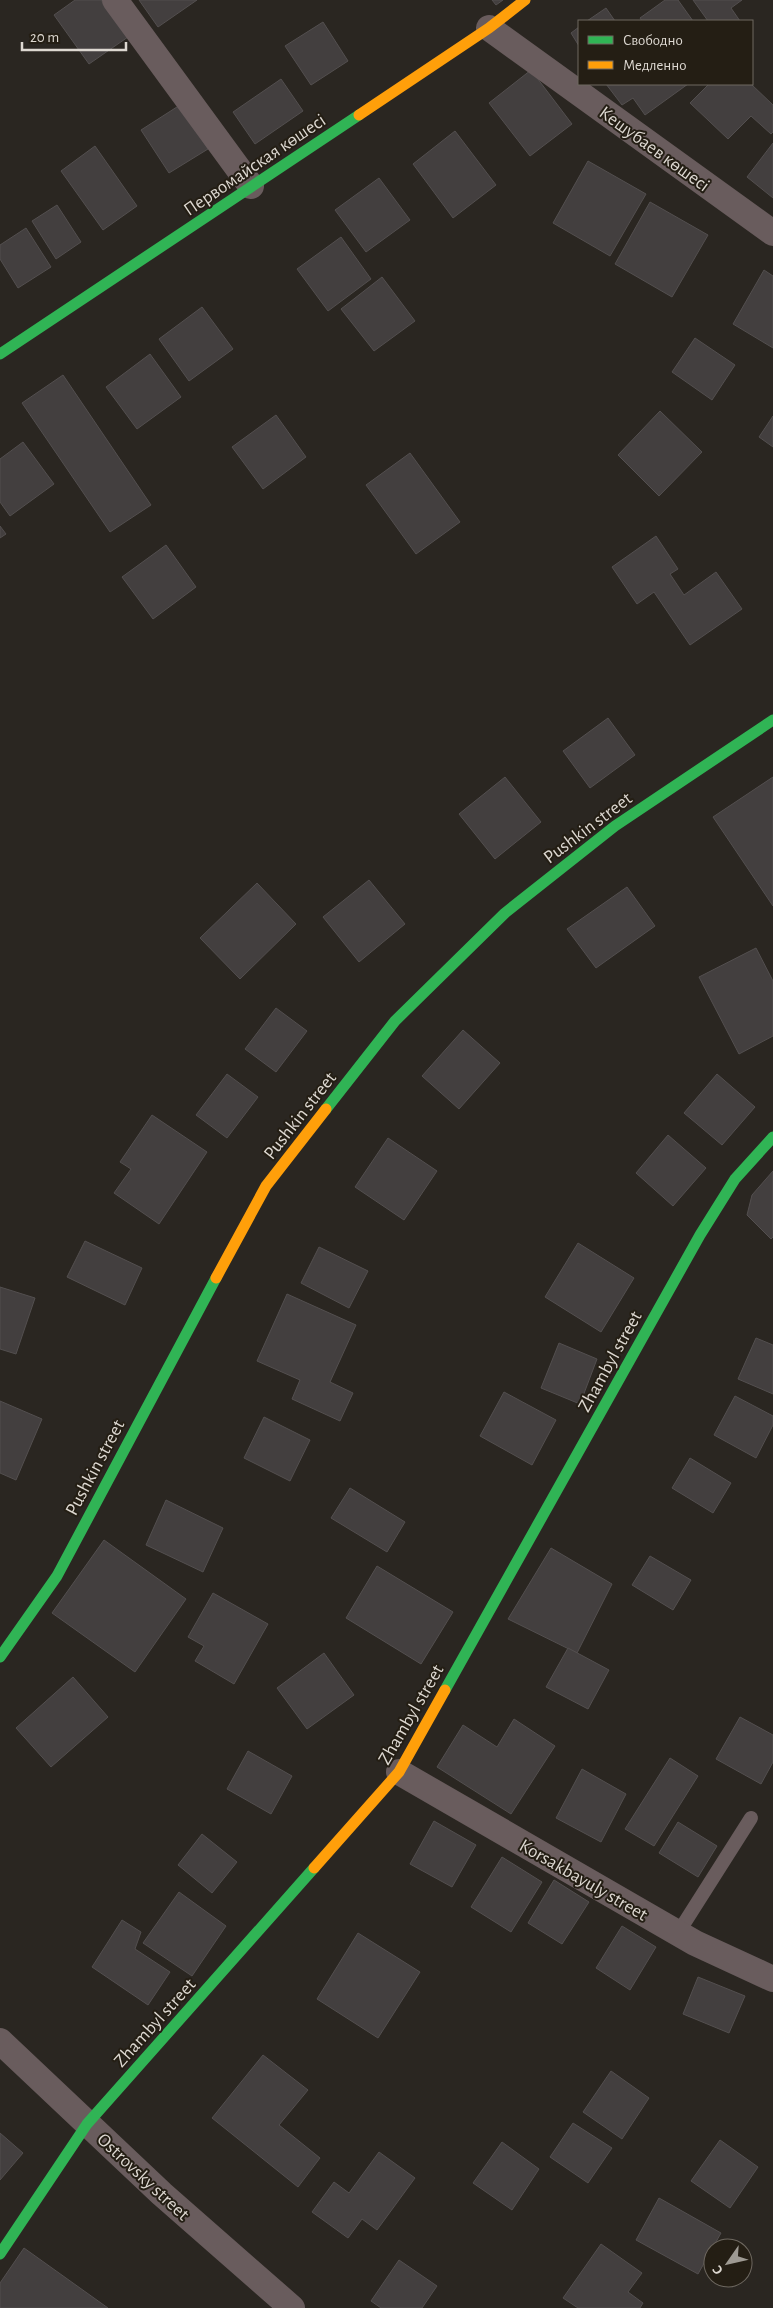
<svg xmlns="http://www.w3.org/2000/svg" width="773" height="2308" font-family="'Alegreya Sans',sans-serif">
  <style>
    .building { fill: #433f3f; stroke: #534f4f }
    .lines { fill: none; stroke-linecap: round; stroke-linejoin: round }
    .lane { stroke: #695c5d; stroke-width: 14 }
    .street { stroke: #695c5d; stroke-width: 26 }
    .fast { stroke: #30b455; stroke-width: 11 }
    .slow { stroke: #ff9f0a; stroke-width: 11 }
    .labels { text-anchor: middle; stroke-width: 4; stroke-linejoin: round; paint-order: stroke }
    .street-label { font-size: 19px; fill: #ddd8d1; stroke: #241e14 }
  </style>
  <rect width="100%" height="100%" fill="#2a2621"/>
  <!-- building -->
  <g class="building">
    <path d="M 75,0 L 101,0 L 128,37 L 89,64 L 54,15 Z"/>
    <path d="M 139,0 L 197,0 L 158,27 Z"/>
    <path d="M 492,0 L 503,0 L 496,5 Z"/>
    <path d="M 665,0 L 678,0 L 693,21 L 642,21 L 640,18 Z"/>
    <path d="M 693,0 L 742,0 L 731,8 L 740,21 L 708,21 Z"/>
    <path d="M 606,8 L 615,21 L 587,21 Z"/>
    <path d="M 323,22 L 348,61 L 311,85 L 285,46 Z"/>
    <path d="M 579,27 L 579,46 L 571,33 Z"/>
    <path d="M 531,70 L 572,124 L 530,156 L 489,103 Z"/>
    <path d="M 281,79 L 303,111 L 255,144 L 233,112 Z"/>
    <path d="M 606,84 L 688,84 L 645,115 L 633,98 L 622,105 Z"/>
    <path d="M 709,84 L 751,84 L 773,105 L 773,132 L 771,134 L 751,116 L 728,139 L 690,103 Z"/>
    <path d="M 180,105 L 208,149 L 169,173 L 141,130 Z"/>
    <path d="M 455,131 L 496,185 L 453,218 L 413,164 Z"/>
    <path d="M 773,143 L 773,198 L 747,177 Z"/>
    <path d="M 95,146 L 137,206 L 103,230 L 61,171 Z"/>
    <path d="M 588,161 L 646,194 L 610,256 L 553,223 Z"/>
    <path d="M 379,178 L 410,220 L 366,252 L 335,210 Z"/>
    <path d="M 650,202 L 708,235 L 672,297 L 615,264 Z"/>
    <path d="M 57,205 L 81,242 L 56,259 L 32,221 Z"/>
    <path d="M 26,228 L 51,267 L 18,288 L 0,259 L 0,245 Z"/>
    <path d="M 341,237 L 371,279 L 328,311 L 297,269 Z"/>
    <path d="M 764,270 L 773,276 L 773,348 L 733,324 Z"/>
    <path d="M 382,277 L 415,321 L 374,351 L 341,309 Z"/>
    <path d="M 202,307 L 233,349 L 189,381 L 159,339 Z"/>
    <path d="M 695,338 L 735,365 L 712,400 L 672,372 Z"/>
    <path d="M 150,354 L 181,397 L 137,429 L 106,387 Z"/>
    <path d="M 63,375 L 151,505 L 110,532 L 22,403 Z"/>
    <path d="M 660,411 L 702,452 L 659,496 L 618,455 Z"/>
    <path d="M 276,415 L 306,457 L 263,489 L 232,447 Z"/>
    <path d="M 773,416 L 773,447 L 759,437 Z"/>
    <path d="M 23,442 L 54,484 L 10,516 L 0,502 L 0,459 Z"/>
    <path d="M 410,453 L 460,522 L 416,554 L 366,485 Z"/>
    <path d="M 0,526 L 6,534 L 0,538 Z"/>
    <path d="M 656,536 L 678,569 L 670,574 L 684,595 L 716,572 L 742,609 L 690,645 L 654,592 L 637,604 L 612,567 Z"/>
    <path d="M 166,545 L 196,587 L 153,619 L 122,577 Z"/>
    <path d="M 608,718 L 635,755 L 590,788 L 563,751 Z"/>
    <path d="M 505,777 L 541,822 L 495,859 L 459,814 Z"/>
    <path d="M 773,777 L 773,906 L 713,817 Z"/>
    <path d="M 369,880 L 405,924 L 359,962 L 323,917 Z"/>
    <path d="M 257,883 L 296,924 L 240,979 L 200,938 Z"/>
    <path d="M 627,887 L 655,926 L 596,968 L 567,929 Z"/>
    <path d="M 756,948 L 773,981 L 773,1036 L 739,1054 L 699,977 Z"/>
    <path d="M 276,1008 L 307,1031 L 276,1072 L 245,1049 Z"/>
    <path d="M 463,1030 L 500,1063 L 459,1109 L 422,1076 Z"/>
    <path d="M 227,1074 L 258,1097 L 227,1138 L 196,1115 Z"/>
    <path d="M 717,1074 L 755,1107 L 722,1145 L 684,1113 Z"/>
    <path d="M 152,1115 L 207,1152 L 159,1224 L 114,1193 L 131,1169 L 120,1162 Z"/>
    <path d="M 668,1135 L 706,1168 L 673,1206 L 636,1173 Z"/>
    <path d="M 388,1138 L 437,1171 L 404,1220 L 355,1187 Z"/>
    <path d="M 773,1171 L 773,1237 L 771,1239 L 747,1215 L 752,1195 Z"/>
    <path d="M 85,1241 L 142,1268 L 125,1305 L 67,1277 Z"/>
    <path d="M 578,1243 L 634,1278 L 601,1332 L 545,1297 Z"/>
    <path d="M 319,1247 L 368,1271 L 349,1308 L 301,1283 Z"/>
    <path d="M 0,1287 L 35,1298 L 16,1354 L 0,1349 Z"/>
    <path d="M 287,1294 L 356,1325 L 330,1382 L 353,1393 L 340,1421 L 292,1399 L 300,1380 L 257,1361 Z"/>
    <path d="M 756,1338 L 773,1345 L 773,1394 L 738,1379 Z"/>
    <path d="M 559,1343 L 597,1359 L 580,1404 L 541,1388 Z"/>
    <path d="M 504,1392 L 556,1420 L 532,1465 L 480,1436 Z"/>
    <path d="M 735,1396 L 773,1416 L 773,1425 L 756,1458 L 714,1435 Z"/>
    <path d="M 0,1401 L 42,1419 L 16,1480 L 0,1473 Z"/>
    <path d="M 264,1417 L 310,1440 L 290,1481 L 244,1458 Z"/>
    <path d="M 690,1458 L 731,1483 L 713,1513 L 672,1488 Z"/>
    <path d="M 350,1488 L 405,1522 L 387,1552 L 331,1518 Z"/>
    <path d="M 166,1500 L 223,1528 L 203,1572 L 146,1545 Z"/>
    <path d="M 104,1540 L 186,1599 L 135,1672 L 52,1613 Z"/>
    <path d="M 551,1548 L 612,1584 L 577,1653 L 508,1619 Z"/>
    <path d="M 650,1556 L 691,1580 L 673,1610 L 632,1585 Z"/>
    <path d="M 377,1566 L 453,1612 L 421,1664 L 346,1618 Z"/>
    <path d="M 213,1593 L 268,1624 L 234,1684 L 195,1661 L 204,1646 L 188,1637 Z"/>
    <path d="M 568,1648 L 609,1670 L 588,1709 L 546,1687 Z"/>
    <path d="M 324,1653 L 354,1695 L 307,1729 L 277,1688 Z"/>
    <path d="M 73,1677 L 108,1717 L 51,1767 L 16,1728 Z"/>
    <path d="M 740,1717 L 773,1735 L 773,1762 L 761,1784 L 716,1759 Z"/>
    <path d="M 514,1719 L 555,1746 L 511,1814 L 437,1767 L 463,1725 L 497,1747 Z"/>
    <path d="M 248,1751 L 292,1776 L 271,1814 L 227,1789 Z"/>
    <path d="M 670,1758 L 698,1776 L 654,1846 L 625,1829 Z"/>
    <path d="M 582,1769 L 626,1794 L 601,1842 L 556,1818 Z"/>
    <path d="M 434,1821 L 476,1845 L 452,1887 L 410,1864 Z"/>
    <path d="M 678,1822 L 717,1846 L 698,1877 L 659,1853 Z"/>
    <path d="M 202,1834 L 237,1862 L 212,1893 L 178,1865 Z"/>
    <path d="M 502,1857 L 542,1882 L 511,1932 L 471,1907 Z"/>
    <path d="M 554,1880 L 589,1902 L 562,1944 L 528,1923 Z"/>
    <path d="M 179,1892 L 226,1926 L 192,1976 L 143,1943 Z"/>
    <path d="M 122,1920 L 141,1932 L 135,1949 L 170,1972 L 148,2005 L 92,1967 Z"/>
    <path d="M 622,1926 L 656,1947 L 630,1990 L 596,1968 Z"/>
    <path d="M 358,1933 L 420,1972 L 378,2038 L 317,1999 Z"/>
    <path d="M 698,1977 L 745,1996 L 729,2033 L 683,2014 Z"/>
    <path d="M 263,2055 L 308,2090 L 279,2125 L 320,2158 L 298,2187 L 212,2118 Z"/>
    <path d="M 611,2071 L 649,2098 L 622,2139 L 583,2112 Z"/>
    <path d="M 573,2123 L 612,2148 L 588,2183 L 550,2157 Z"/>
    <path d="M 0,2133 L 23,2153 L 0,2180 Z"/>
    <path d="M 720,2140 L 758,2167 L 730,2208 L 691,2181 Z"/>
    <path d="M 502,2142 L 539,2169 L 512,2210 L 473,2183 Z"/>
    <path d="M 379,2152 L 415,2178 L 377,2230 L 362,2219 L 348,2238 L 312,2212 L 334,2182 L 349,2193 Z"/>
    <path d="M 659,2198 L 721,2233 L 698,2274 L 636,2240 Z"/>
    <path d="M 601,2244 L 642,2273 L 628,2292 L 643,2303 L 640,2308 L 578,2308 L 563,2298 Z"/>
    <path d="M 24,2248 L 108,2308 L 0,2308 L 0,2283 Z"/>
    <path d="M 399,2260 L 437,2286 L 422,2308 L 381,2308 L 371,2301 Z"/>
  </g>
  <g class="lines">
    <!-- lane -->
    <path class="lane" d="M 678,1933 L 751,1818"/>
    <!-- street -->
    <g class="street">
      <path d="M 115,0 L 251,186"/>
      <path d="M 489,28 L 773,233"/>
      <path d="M 399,1772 L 695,1943 L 773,1979"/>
      <path d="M 0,2041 L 162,2194 L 292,2308"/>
    </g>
    <!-- fast -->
    <g class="fast">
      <path d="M 0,354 L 359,115"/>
      <path d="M 326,1109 L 395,1021 L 505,913 L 615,826 L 773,720"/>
      <path d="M 0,1657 L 57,1576 L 216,1278"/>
      <path d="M 445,1690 L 700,1235 L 735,1179 L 773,1137"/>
      <path d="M 0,2254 L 87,2124 L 314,1868"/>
    </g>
    <!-- slow -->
    <g class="slow">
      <path d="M 359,115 L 489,28 L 525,0"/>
      <path d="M 216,1278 L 266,1186 L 326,1109"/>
      <path d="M 314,1868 L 399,1772 L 445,1690"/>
    </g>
  </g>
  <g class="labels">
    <!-- street labels -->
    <g class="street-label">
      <text transform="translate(655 148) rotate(36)" y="7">Кешубаев көшесі</text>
      <text transform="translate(254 164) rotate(-34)" y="7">Первомайская көшесі</text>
      <text transform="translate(587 827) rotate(-37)" y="7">Pushkin street</text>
      <text transform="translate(299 1115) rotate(-52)" y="7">Pushkin street</text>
      <text transform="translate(609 1361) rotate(-61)" y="7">Zhambyl street</text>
      <text transform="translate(94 1467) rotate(-62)" y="7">Pushkin street</text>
      <text transform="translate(410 1714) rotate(-60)" y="7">Zhambyl street</text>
      <text transform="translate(584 1879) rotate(30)" y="7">Korsakbayuly street</text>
      <text transform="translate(154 2022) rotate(-48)" y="7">Zhambyl street</text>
      <text transform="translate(144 2176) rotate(43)" y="7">Ostrovsky street</text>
    </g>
  </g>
  <!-- legend -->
  <rect x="578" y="20" width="175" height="65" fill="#241e14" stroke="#6e6860"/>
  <rect x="588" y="36" width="25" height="8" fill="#30b455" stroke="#6e6860"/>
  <text x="623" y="45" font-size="15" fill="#ddd8d1">Свободно</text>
  <rect x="588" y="61" width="25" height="8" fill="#ff9f0a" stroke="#6e6860"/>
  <text x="623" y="70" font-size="15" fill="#ddd8d1">Медленно</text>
  <!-- north arrow -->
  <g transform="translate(728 2263) rotate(236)"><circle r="24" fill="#241e14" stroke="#6e6860"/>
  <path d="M0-4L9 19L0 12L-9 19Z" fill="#9e9a93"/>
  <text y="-8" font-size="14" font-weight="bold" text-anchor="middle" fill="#ddd8d1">С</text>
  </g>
  <!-- scale -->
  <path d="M22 42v8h104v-8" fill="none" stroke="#ddd8d1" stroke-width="2.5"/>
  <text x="30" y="42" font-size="15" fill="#ddd8d1" stroke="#241e14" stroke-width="4" paint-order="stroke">20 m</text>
</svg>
